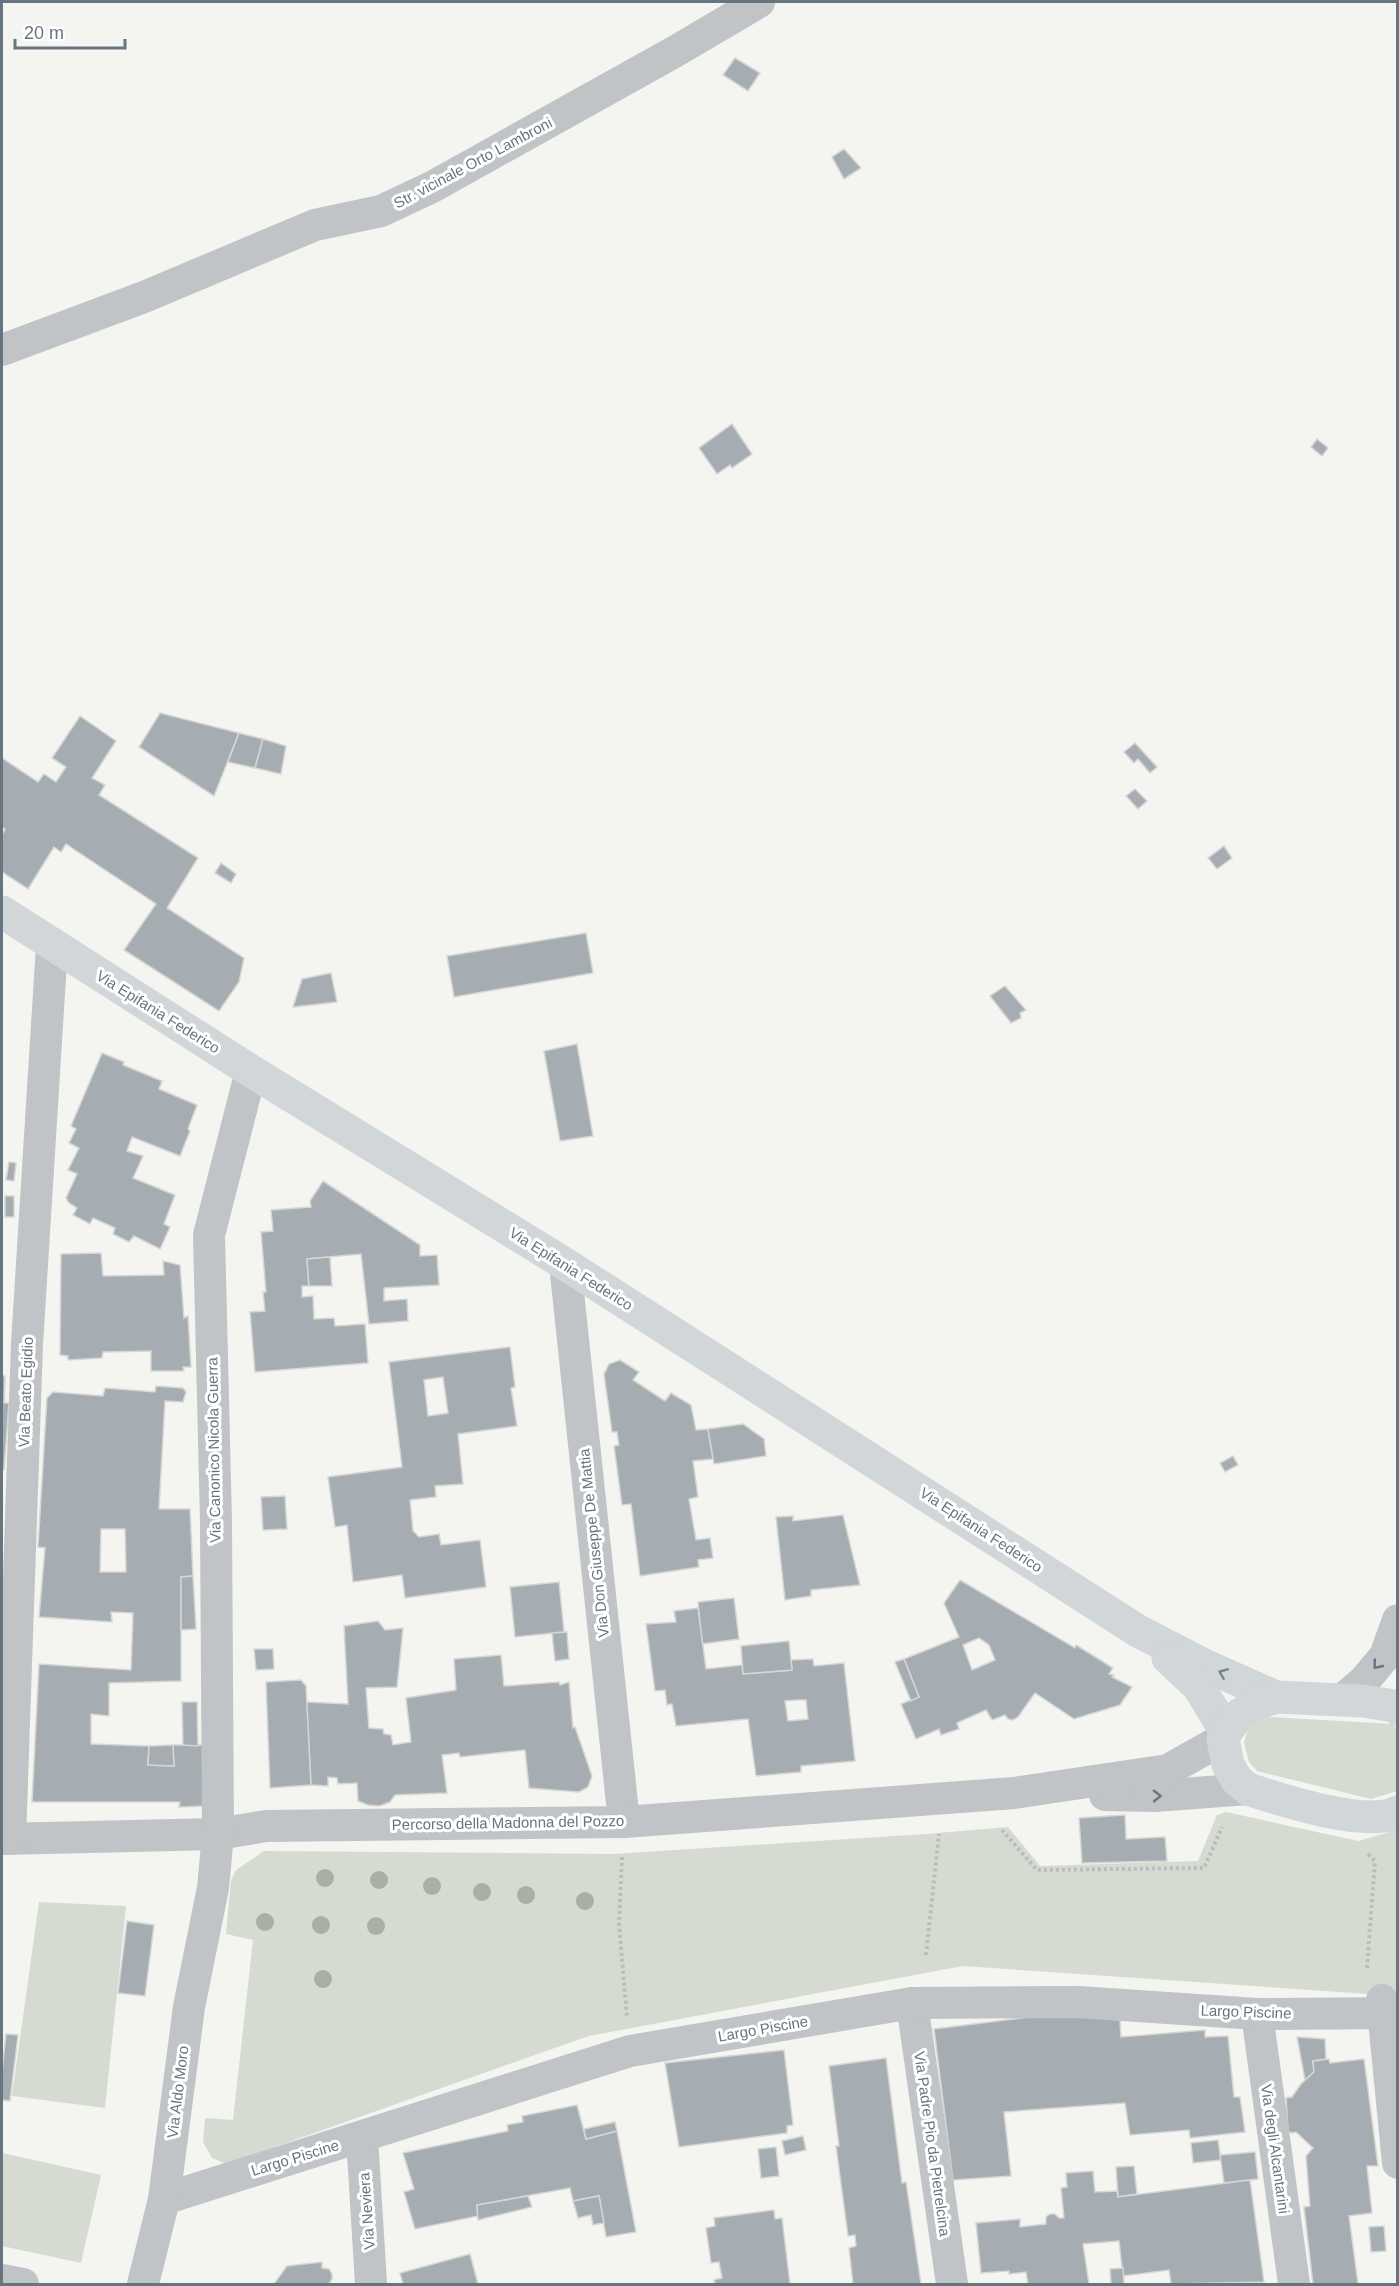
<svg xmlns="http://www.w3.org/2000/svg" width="1399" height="2286" font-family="Arial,sans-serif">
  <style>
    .green { fill: #d6dbd2 }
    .building { fill: #a6adb2; stroke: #d6d6d4; stroke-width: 1.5; fill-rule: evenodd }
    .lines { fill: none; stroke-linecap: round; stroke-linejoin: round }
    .path { stroke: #babcbe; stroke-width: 4; stroke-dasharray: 3 3; stroke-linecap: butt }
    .street { stroke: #c0c4c7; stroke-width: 32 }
    .secondary { stroke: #d1d6d9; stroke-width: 33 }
    .tree { fill: #a8afa3 }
    .oneway { stroke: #667580 }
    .oneway2 { stroke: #76848d }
    .labels { text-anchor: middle; stroke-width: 6; stroke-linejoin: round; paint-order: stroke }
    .street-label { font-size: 15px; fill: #667580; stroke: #fff }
  </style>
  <rect width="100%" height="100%" fill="#f4f4f1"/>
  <!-- green -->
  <g class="green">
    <path d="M 1268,1717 L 1393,1724 L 1397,1729 L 1397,1791 L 1371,1799 L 1257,1771 L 1249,1762 L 1244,1743 L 1248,1729 L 1253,1722 Z"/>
    <path d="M 1226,1812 L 1358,1841 L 1397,1830 L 1397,1996 L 963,1966 L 589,2036 L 226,2164 L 212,2158 L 203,2142 L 205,2118 L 233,2120 L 253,1940 L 226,1934 L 231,1880 L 236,1870 L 264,1851 L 613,1854 L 926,1834 L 1008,1827 L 1040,1866 L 1198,1861 L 1217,1815 Z"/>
    <path d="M 39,1902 L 126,1906 L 105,2108 L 12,2096 Z"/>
    <path d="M 2,2153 L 101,2175 L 81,2263 L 2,2246 Z"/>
  </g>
  <!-- building -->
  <g class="building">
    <path d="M 735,58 L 760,73 L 748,91 L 723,75 Z"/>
    <path d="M 844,149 L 861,168 L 844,179 L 832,157 Z"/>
    <path d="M 732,424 L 752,454 L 732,468 L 730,465 L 717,474 L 699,448 Z"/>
    <path d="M 1317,439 L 1328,448 L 1322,456 L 1311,447 Z"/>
    <path d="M 160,713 L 239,733 L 214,796 L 139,747 Z"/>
    <path d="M 80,716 L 116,741 L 92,778 L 105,785 L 99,795 L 198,858 L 167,908 L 244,958 L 239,982 L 219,1011 L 124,950 L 156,904 L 66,844 L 61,852 L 54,847 L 28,889 L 2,872 L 2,835 L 5,829 L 2,827 L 2,758 L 38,782 L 44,774 L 56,782 L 66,767 L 52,758 Z"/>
    <path d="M 239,733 L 263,739 L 255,768 L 228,762 Z"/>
    <path d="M 263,739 L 286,746 L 281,774 L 255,768 Z"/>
    <path d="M 1135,743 L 1157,767 L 1150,773 L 1138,759 L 1134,763 L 1124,752 Z"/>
    <path d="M 1135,789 L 1147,801 L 1138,809 L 1126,796 Z"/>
    <path d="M 1224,846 L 1232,858 L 1217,869 L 1208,858 Z"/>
    <path d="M 221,863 L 236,874 L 231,883 L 215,873 Z"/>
    <path d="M 586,933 L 593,973 L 454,997 L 447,956 Z"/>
    <path d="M 331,973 L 337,1002 L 293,1007 L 302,979 Z"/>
    <path d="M 1005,986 L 1026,1010 L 1020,1013 L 1021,1018 L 1011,1023 L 990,996 Z"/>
    <path d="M 577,1044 L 593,1136 L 560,1141 L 544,1051 Z"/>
    <path d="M 102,1053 L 124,1062 L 123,1065 L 162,1081 L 159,1089 L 197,1105 L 188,1129 L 190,1131 L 180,1156 L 132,1137 L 127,1151 L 143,1156 L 133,1178 L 175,1195 L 164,1224 L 170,1227 L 160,1249 L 134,1236 L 129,1242 L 113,1234 L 115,1228 L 93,1218 L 90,1224 L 73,1215 L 77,1208 L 69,1203 L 66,1198 L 77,1174 L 68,1170 L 79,1148 L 69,1143 L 76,1129 L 71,1126 Z"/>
    <path d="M 9,1162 L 16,1163 L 14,1181 L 6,1180 Z"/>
    <path d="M 323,1181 L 420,1245 L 420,1256 L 437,1255 L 439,1285 L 384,1288 L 384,1301 L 407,1299 L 408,1321 L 369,1324 L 361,1254 L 307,1259 L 309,1286 L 302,1286 L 302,1297 L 313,1296 L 314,1319 L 334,1318 L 335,1326 L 365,1324 L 368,1363 L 255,1372 L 250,1312 L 265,1311 L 263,1292 L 266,1292 L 261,1232 L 273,1231 L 271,1210 L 311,1207 L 310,1201 Z"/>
    <rect x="5" y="1196" width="9" height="21"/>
    <path d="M 101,1253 L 103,1276 L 164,1275 L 163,1261 L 180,1265 L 184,1318 L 188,1316 L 191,1367 L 183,1367 L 184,1371 L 151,1371 L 151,1351 L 103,1352 L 102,1358 L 68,1360 L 68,1356 L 60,1355 L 61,1254 Z"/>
    <path d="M 330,1257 L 332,1286 L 309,1286 L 307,1259 Z"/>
    <path d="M 510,1347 L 515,1387 L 511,1388 L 517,1426 L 458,1434 L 463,1484 L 435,1486 L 436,1497 L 410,1500 L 413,1531 L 419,1537 L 439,1534 L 441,1545 L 480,1540 L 486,1587 L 405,1598 L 402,1575 L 353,1582 L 347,1525 L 335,1527 L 328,1477 L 402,1467 L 389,1362 ZM 443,1377 L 448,1413 L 428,1416 L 424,1380 Z"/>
    <path d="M 620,1360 L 639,1372 L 633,1380 L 665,1401 L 671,1393 L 691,1405 L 696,1430 L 708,1429 L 713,1459 L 693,1461 L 698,1497 L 689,1499 L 696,1540 L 710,1538 L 713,1558 L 698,1560 L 699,1567 L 640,1576 L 631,1504 L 622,1505 L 614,1446 L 619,1445 L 617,1432 L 612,1432 L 604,1374 L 609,1364 Z"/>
    <path d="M 2,1376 L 5,1376 L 4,1403 L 9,1403 L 4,1470 L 2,1470 Z"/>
    <path d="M 156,1386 L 183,1388 L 186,1392 L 183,1402 L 165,1401 L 159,1509 L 190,1509 L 193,1576 L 181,1577 L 181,1681 L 109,1683 L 109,1716 L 91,1714 L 91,1744 L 149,1746 L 148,1765 L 174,1766 L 173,1745 L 206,1745 L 206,1806 L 179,1807 L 180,1802 L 32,1802 L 39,1664 L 131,1670 L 133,1613 L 111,1612 L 112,1622 L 39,1617 L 45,1548 L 38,1547 L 47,1398 L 53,1392 L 103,1396 L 105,1388 L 155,1392 ZM 101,1529 L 125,1529 L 126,1572 L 100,1572 Z"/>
    <path d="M 743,1424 L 764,1439 L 766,1456 L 714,1464 L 708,1429 Z"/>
    <path d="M 1233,1456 L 1238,1465 L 1225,1472 L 1220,1463 Z"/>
    <path d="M 285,1496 L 287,1529 L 263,1530 L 261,1497 Z"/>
    <path d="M 843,1515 L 860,1585 L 811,1590 L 811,1596 L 785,1600 L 776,1517 L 793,1516 L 793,1521 Z"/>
    <path d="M 193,1576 L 196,1629 L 181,1630 L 181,1577 Z"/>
    <path d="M 960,1580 L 1075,1648 L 1076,1645 L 1113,1668 L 1109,1674 L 1114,1675 L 1112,1677 L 1132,1687 L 1120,1705 L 1074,1719 L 1035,1693 L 1018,1717 L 1013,1720 L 1008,1719 L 1005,1715 L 992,1720 L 986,1710 L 957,1723 L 959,1729 L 941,1735 L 939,1729 L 916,1739 L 901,1704 L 919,1697 L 904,1659 L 959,1637 L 944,1603 ZM 979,1638 L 989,1645 L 995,1660 L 972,1670 L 963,1645 Z"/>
    <path d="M 559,1582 L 564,1632 L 515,1637 L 510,1587 Z"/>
    <path d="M 734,1598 L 739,1639 L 702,1644 L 698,1602 Z"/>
    <path d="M 698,1608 L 706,1669 L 742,1665 L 743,1674 L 792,1670 L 791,1660 L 813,1659 L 814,1666 L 844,1663 L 855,1761 L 801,1766 L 801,1772 L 756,1776 L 748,1719 L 676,1726 L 672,1704 L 667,1705 L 665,1690 L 655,1691 L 646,1624 L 676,1622 L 674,1611 ZM 796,1700 L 806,1700 L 808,1719 L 788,1721 L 785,1701 Z"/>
    <path d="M 378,1621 L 385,1630 L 403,1628 L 397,1687 L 366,1688 L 369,1728 L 383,1729 L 384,1734 L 391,1735 L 393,1745 L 411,1742 L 406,1698 L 456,1690 L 454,1659 L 501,1655 L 504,1686 L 559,1682 L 560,1685 L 569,1682 L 573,1728 L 575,1727 L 592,1776 L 588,1787 L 579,1792 L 529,1788 L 525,1750 L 460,1757 L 459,1753 L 442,1755 L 447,1793 L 395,1795 L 390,1802 L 379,1806 L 368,1805 L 358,1801 L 357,1783 L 338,1784 L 337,1778 L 328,1777 L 328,1786 L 311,1785 L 306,1702 L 348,1704 L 344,1626 Z"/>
    <path d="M 567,1632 L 569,1659 L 555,1661 L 552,1633 Z"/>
    <path d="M 789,1641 L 792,1670 L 743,1674 L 741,1646 Z"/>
    <path d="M 254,1649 L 273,1649 L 274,1669 L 256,1670 Z"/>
    <path d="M 904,1659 L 919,1697 L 911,1701 L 895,1662 Z"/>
    <path d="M 301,1680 L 306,1686 L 311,1785 L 270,1788 L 266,1682 Z"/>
    <path d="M 182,1702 L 197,1702 L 198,1746 L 183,1745 Z"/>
    <path d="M 173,1745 L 174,1766 L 148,1765 L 149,1746 Z"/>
    <path d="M 1125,1815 L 1126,1839 L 1165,1837 L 1167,1861 L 1082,1863 L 1079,1818 Z"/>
    <path d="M 127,1921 L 154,1925 L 145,1996 L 118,1993 Z"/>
    <path d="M 1054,2014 L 1120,2020 L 1121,2037 L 1205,2030 L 1205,2037 L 1228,2036 L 1234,2097 L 1240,2097 L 1245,2132 L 1190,2138 L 1189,2130 L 1130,2135 L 1125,2103 L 1004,2112 L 1011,2176 L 953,2180 L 934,2029 Z"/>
    <path d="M 6,2034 L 18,2035 L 10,2101 L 2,2100 L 2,2072 Z"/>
    <path d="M 1297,2037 L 1325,2039 L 1326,2059 L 1313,2061 L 1314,2072 L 1305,2080 Z"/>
    <path d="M 784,2050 L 793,2125 L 787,2126 L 787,2133 L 679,2147 L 665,2063 Z"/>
    <path d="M 886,2058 L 902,2183 L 906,2182 L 921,2284 L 853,2284 L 849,2248 L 856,2246 L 855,2235 L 848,2236 L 836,2146 L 839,2146 L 829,2066 Z"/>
    <path d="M 1329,2059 L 1330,2063 L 1364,2059 L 1378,2166 L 1367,2166 L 1372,2213 L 1349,2216 L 1358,2284 L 1313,2284 L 1304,2207 L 1310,2206 L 1306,2156 L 1313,2148 L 1296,2132 L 1291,2133 L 1288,2130 L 1286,2098 L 1292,2097 L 1301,2084 L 1314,2072 L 1313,2061 Z"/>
    <path d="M 577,2105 L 586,2139 L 617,2131 L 636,2232 L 606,2237 L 599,2196 L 573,2201 L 570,2188 L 477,2205 L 478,2216 L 415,2229 L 404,2192 L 414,2189 L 403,2153 L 508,2131 L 507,2125 L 523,2122 L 522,2116 Z"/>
    <path d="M 615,2122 L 617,2131 L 586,2139 L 584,2129 Z"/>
    <path d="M 803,2136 L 806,2150 L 785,2155 L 782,2141 Z"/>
    <path d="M 1218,2140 L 1221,2160 L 1193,2163 L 1191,2143 Z"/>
    <path d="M 776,2147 L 779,2176 L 761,2178 L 758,2149 Z"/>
    <path d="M 1255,2152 L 1258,2179 L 1224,2183 L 1220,2155 Z"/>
    <path d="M 1134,2166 L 1137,2194 L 1118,2197 L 1116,2167 Z"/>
    <path d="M 1093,2171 L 1095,2192 L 1117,2191 L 1118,2197 L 1250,2180 L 1264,2282 L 1171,2284 L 1169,2270 L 1123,2276 L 1119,2241 L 1083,2244 L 1089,2284 L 1028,2284 L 1026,2272 L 1009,2274 L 1009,2271 L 981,2273 L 976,2223 L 1020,2219 L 1020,2227 L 1046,2224 L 1046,2217 L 1050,2214 L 1055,2214 L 1059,2218 L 1064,2218 L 1061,2188 L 1067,2187 L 1066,2173 Z"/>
    <path d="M 528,2196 L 532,2207 L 478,2220 L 477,2205 Z"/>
    <path d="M 599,2196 L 604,2223 L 593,2225 L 591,2215 L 578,2218 L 573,2201 Z"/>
    <path d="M 774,2210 L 775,2219 L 782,2218 L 790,2284 L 715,2284 L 714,2280 L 722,2278 L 719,2262 L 711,2263 L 706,2228 L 715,2226 L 714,2218 Z"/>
    <path d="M 1384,2226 L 1386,2251 L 1371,2252 L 1369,2227 Z"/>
    <path d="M 470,2254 L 478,2284 L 403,2284 L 400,2273 Z"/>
    <path d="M 322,2262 L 322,2268 L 329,2269 L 332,2274 L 332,2279 L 329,2284 L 274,2284 L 287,2266 Z"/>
    <path d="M 1123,2268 L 1124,2284 L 1111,2284 L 1110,2269 Z"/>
  </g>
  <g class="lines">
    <!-- path -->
    <g class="path">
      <path d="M 1002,1830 L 1037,1870 L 1204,1868 L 1222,1827"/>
      <path d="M 622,1857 L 619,1924 L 627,2017"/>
      <path d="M 926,1955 L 939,1834"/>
      <path d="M 1367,1968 L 1375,1861 L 1367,1853"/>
    </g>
    <!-- street -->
    <g class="street">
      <path d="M 2,350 L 144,297 L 315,225 L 381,211 L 432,187 L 676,51 L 759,2"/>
      <path d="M 565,1264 L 624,1822"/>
      <path d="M 1342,1700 L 1365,1680 L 1385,1656 L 1398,1620"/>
      <path d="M 1105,1795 L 1155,1796 L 1248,1789"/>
      <path d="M 2,1839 L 218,1834 L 266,1826 L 624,1822 L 1014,1793 L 1168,1770 L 1223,1739"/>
      <path d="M 10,1839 L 27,1344 L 52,945"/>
      <path d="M 1382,2000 L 1398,2163"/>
      <path d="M 912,2003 L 952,2284"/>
      <path d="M 1257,2014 L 1294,2284"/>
      <path d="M 362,2137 L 371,2284"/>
      <path d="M 164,2199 L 630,2051 L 912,2003 L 1078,2002 L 1257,2014 L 1398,2013"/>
      <path d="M 2,2280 L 23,2284"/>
      <path d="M 143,2284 L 164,2199 L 189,2007 L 213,1888 L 218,1834 L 216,1521 L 209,1235 L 251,1071"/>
    </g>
    <!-- secondary -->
    <g class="secondary">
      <path d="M 2,912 L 251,1071 L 565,1264 L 1138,1631 L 1204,1665 L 1276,1697"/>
      <path d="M 1168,1658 L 1199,1687 L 1226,1732"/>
      <path d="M 1398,1709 L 1394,1706 L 1363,1701 L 1276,1697 L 1256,1704 L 1239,1715 L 1226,1732 L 1223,1739 L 1228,1765 L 1237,1780 L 1248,1789 C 1281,1800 1367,1828 1398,1812"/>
    </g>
  </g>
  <!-- trees -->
  <g class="tree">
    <circle cx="325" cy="1878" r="9"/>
    <circle cx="379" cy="1880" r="9"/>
    <circle cx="432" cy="1886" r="9"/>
    <circle cx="482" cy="1892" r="9"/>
    <circle cx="526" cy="1895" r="9"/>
    <circle cx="585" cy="1901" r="9"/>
    <circle cx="265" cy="1922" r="9"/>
    <circle cx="321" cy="1925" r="9"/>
    <circle cx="376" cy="1926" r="9"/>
    <circle cx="323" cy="1979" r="9"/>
  </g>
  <!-- one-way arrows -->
  <defs><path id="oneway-chevron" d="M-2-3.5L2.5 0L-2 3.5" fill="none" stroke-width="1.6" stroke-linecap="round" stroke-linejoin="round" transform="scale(1.5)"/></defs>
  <g class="oneway">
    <use href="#oneway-chevron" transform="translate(1377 1665) rotate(129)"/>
    <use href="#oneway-chevron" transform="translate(1157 1796) rotate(-1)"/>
  </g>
  <use class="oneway2" href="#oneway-chevron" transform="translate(1223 1673) rotate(-157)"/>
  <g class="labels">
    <!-- street labels -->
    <g class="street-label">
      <text transform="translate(473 163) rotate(-28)" y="5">Str. vicinale Orto Lambroni</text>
      <text transform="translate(158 1012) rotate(32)" y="5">Via Epifania Federico</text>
      <text transform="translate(571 1269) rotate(32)" y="5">Via Epifania Federico</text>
      <text transform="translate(26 1392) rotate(-88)" y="5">Via Beato Egidio</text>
      <text transform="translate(214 1450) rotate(-91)" y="5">Via Canonico Nicola Guerra</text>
      <text transform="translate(981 1530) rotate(33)" y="5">Via Epifania Federico</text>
      <text transform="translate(594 1543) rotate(-96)" y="5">Via Don Giuseppe De Mattia</text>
      <text transform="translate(508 1823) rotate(-1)" y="5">Percorso della Madonna del Pozzo</text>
      <text transform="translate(1246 2012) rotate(2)" y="5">Largo Piscine</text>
      <text transform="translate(763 2029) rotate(-10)" y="5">Largo Piscine</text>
      <text transform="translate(178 2092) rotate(-83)" y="5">Via Aldo Moro</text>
      <text transform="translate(932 2144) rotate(82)" y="5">Via Padre Pio da Pietrelcina</text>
      <text transform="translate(1275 2149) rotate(82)" y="5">Via degli Alcantarini</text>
      <text transform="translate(295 2158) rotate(-17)" y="5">Largo Piscine</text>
      <text transform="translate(367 2211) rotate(-94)" y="5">Via Neviera</text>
    </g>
  </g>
  <!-- border -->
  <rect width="1399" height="2286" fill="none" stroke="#667580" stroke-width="6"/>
  <!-- scale -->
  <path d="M15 39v9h110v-9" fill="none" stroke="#667580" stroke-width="3"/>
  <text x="24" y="39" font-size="18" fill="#667580" stroke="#ffffff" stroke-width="4.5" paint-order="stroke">20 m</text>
</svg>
